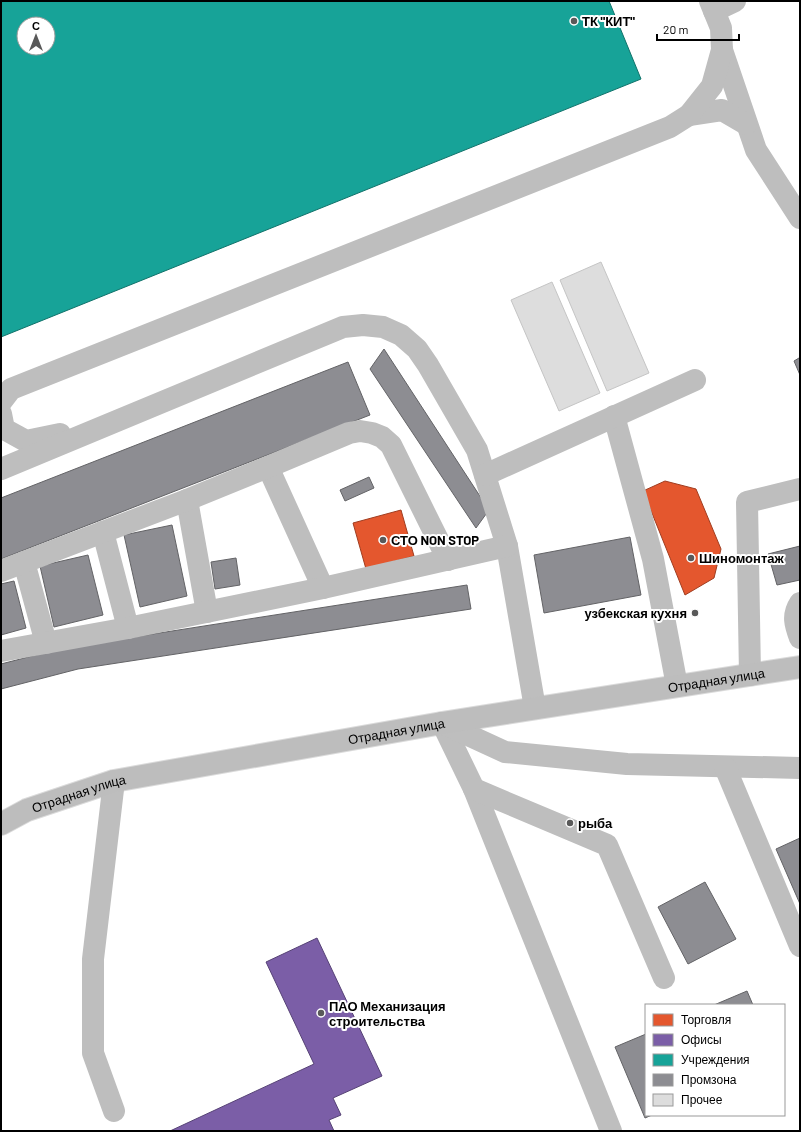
<svg xmlns="http://www.w3.org/2000/svg" width="801" height="1132" font-family="Barlow,sans-serif">
  <style>
    .shops { fill: #e4572e; stroke: #a03d20 }
    .offices { fill: #7b5ea7; stroke: #564275 }
    .public { fill: #17a398; stroke: #10726a; fill-rule: evenodd }
    .industry { fill: #8d8d92; stroke: #636366 }
    .building { fill: #ddd; stroke: #c5c5c5 }
    .lines { fill: none; stroke-linecap: round; stroke-linejoin: round }
    .major-casing { stroke: #dbdbdb; stroke-width: 24 }
    .minor { stroke: #bebebe; stroke-width: 22 }
    .major { stroke: #bdbdbd; stroke-width: 22 }
    .poi-dot { fill: #595959; stroke: #fff; stroke-width: 1.5 }
    .labels { text-anchor: middle; stroke-width: 4; stroke-linejoin: round; paint-order: stroke }
    .poi-label { font-size: 13px; font-weight: bold; fill: #000; stroke: #fff; text-anchor: start }
    .street-label { font-size: 13px; fill: #000; stroke: #fff }
  </style>
  <rect width="100%" height="100%" fill="#fff"/>
  <!-- shops -->
  <g class="shops">
    <path d="M 665,481 L 696,489 L 721,549 L 714,578 L 685,595 L 643,491 Z"/>
    <path d="M 401,510 L 414,556 L 366,569 L 353,523 Z"/>
  </g>
  <!-- offices -->
  <path class="offices" d="M 317,938 L 382,1076 L 333,1098 L 341,1115 L 329,1120 L 334,1131 L 170,1131 L 314,1064 L 266,962 Z"/>
  <!-- public -->
  <path class="public" d="M 1,1 L 609,1 L 641,79 L 1,337 ZM 24,24 L 48,24 L 48,48 L 24,48 Z"/>
  <!-- industry -->
  <g class="industry">
    <path d="M 384,349 L 489,510 L 476,528 L 370,369 Z"/>
    <path d="M 799,358 L 800,358 L 800,375 L 794,361 Z"/>
    <path d="M 348,362 L 370,415 L 1,559 L 1,498 Z"/>
    <path d="M 369,477 L 374,488 L 345,501 L 340,490 Z"/>
    <path d="M 172,525 L 187,596 L 140,607 L 124,535 Z"/>
    <path d="M 630,537 L 641,595 L 544,613 L 534,555 Z"/>
    <path d="M 800,546 L 800,580 L 777,585 L 768,554 Z"/>
    <path d="M 88,555 L 103,615 L 54,627 L 40,566 Z"/>
    <path d="M 236,558 L 240,585 L 215,589 L 211,562 Z"/>
    <path d="M 14,581 L 26,628 L 1,635 L 1,584 Z"/>
    <path d="M 467,585 L 471,609 L 78,669 L 1,689 L 1,664 L 63,648 Z"/>
    <path d="M 800,838 L 800,904 L 776,849 Z"/>
    <path d="M 705,882 L 736,939 L 688,964 L 658,907 Z"/>
    <path d="M 747,991 L 753,1005 L 714,1005 Z"/>
    <path d="M 646,1034 L 646,1115 L 652,1115 L 645,1118 L 615,1047 Z"/>
  </g>
  <!-- building -->
  <g class="building">
    <path d="M 601,262 L 649,373 L 607,391 L 560,280 Z"/>
    <path d="M 552,282 L 600,393 L 559,411 L 511,300 Z"/>
  </g>
  <g class="lines">
    <defs>
      <g id="major">
        <path id="s1" d="M 1,824 L 27,810 L 114,781 L 442,723 L 800,667"/>
      </g>
    </defs>
    <!-- major casing -->
    <use href="#major" class="major-casing"/>
    <!-- minor -->
    <g class="minor">
      <path d="M 714,11 L 735,1"/>
      <path d="M 722,50 L 756,150 L 800,218"/>
      <path d="M 689,115 L 722,110 L 746,124"/>
      <path d="M 1,402 L 11,389 L 670,127 L 689,115 L 712,86 L 722,50 L 721,28 L 710,1"/>
      <path d="M 1,414 L 4,429 L 26,441 L 60,434"/>
      <path d="M 614,416 L 653,559 L 677,686"/>
      <path d="M 268,467 L 323,588"/>
      <path d="M 1,469 L 343,327 L 363,325 L 383,327 L 401,335 L 417,349 L 428,365 L 477,450 L 507,546 L 535,708"/>
      <path d="M 485,475 L 695,380"/>
      <path d="M 187,500 L 207,612"/>
      <path d="M 103,532 L 128,628"/>
      <path d="M 24,562 L 46,643"/>
      <path d="M 1,571 L 187,500 L 268,467 L 349,433 L 360,431 L 372,433 L 382,437 L 391,445 L 448,560"/>
      <path d="M 800,603 C 792,615 795,625 800,638"/>
      <path d="M 1,651 L 128,628 L 323,588 L 507,546"/>
      <path d="M 750,675 L 747,502 L 800,489"/>
      <path d="M 442,723 L 474,789 L 611,1131"/>
      <path d="M 442,723 L 505,752 L 627,764 L 800,768"/>
      <path d="M 725,767 L 800,946"/>
      <path d="M 474,789 L 607,845 L 664,978"/>
      <path d="M 114,1111 L 93,1053 L 93,959 L 114,781"/>
    </g>
    <!-- major -->
    <use href="#major" class="major"/>
  </g>
  <!-- markers -->
  <g class="poi-dot">
    <circle cx="574" cy="21" r="4"/>
    <circle cx="383" cy="540" r="4"/>
    <circle cx="691" cy="558" r="4"/>
    <circle cx="695" cy="613" r="4"/>
    <circle cx="570" cy="823" r="4"/>
    <circle cx="321" cy="1013" r="4"/>
  </g>
  <g class="labels">
    <!-- poi labels -->
    <g class="poi-label">
      <text x="582" y="26">ТК "КИТ"</text>
      <text x="391" y="545">СТО NON STOP</text>
      <text x="699" y="563">Шиномонтаж</text>
      <text x="687" y="618" text-anchor="end">узбекская кухня</text>
      <text x="578" y="828">рыба</text>
      <text x="329" y="1011">ПАО Механизация<tspan x="329" dy="15">строительства</tspan></text>
    </g>
    <!-- street labels -->
    <g class="street-label">
      <text dy="5" stroke="none"><textPath href="#s1" startOffset="732">Отрадная улица</textPath></text>
      <text dy="5" stroke="none"><textPath href="#s1" startOffset="408">Отрадная улица</textPath></text>
      <text dy="5" stroke="none"><textPath href="#s1" startOffset="84">Отрадная улица</textPath></text>
    </g>
  </g>
  <!-- border -->
  <rect width="801" height="1132" fill="none" stroke="#000000" stroke-width="4"/>
  <!-- legend -->
  <rect x="645" y="1004" width="140" height="112" fill="#ffffff" stroke="#999999"/>
  <rect x="653" y="1014" width="20" height="12" fill="#e4572e" stroke="#999999"/>
  <text x="681" y="1024" font-size="12" fill="#000000">Торговля</text>
  <rect x="653" y="1034" width="20" height="12" fill="#7b5ea7" stroke="#999999"/>
  <text x="681" y="1044" font-size="12" fill="#000000">Офисы</text>
  <rect x="653" y="1054" width="20" height="12" fill="#17a398" stroke="#999999"/>
  <text x="681" y="1064" font-size="12" fill="#000000">Учреждения</text>
  <rect x="653" y="1074" width="20" height="12" fill="#8d8d92" stroke="#999999"/>
  <text x="681" y="1084" font-size="12" fill="#000000">Промзона</text>
  <rect x="653" y="1094" width="20" height="12" fill="#dddddd" stroke="#999999"/>
  <text x="681" y="1104" font-size="12" fill="#000000">Прочее</text>
  <!-- north arrow -->
  <g transform="translate(36 36)"><circle r="19" fill="#ffffff" stroke="#999999"/>
  <path d="M0-3L7 15L0 10L-7 15Z" fill="#595959"/>
  <text y="-6" font-size="11" font-weight="bold" text-anchor="middle" fill="#000000">С</text>
  </g>
  <!-- scale -->
  <path d="M657 34v6h82v-6" fill="none" stroke="#000000" stroke-width="2"/>
  <text x="663" y="34" font-size="12" fill="#000000" stroke="#ffffff" stroke-width="3" paint-order="stroke">20 m</text>
</svg>
